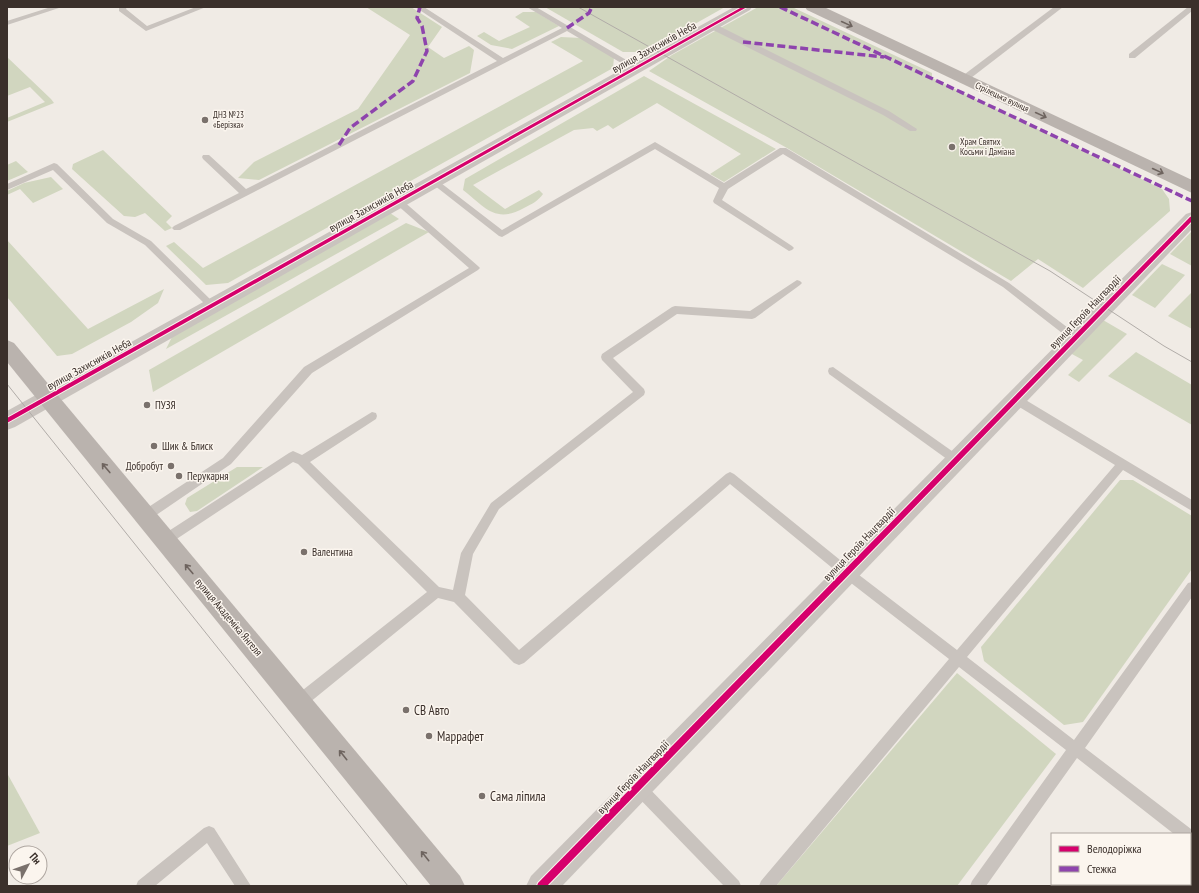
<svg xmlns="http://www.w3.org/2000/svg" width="1199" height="893" font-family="'PT Sans Narrow',sans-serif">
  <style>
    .green { fill: #d1d6bf }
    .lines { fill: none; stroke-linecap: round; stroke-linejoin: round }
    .service { fill: #c9c3be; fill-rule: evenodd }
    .minor { fill: #c9c3be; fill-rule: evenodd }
    .tertiary { fill: #c9c3be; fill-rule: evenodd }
    .secondary { fill: #bab3ae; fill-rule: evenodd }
    .tram { stroke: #b1aca8; stroke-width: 1 }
    .quiet { stroke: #8e44ad; stroke-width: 3.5; stroke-dasharray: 8 3.5; stroke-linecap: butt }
    .cycleway-casing { stroke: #fbf5ee; stroke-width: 2 }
    .cycleway { fill: #d6006c; fill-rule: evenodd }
    .oneway { stroke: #6e645f }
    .poi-dot { fill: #7a716c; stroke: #fbf5ee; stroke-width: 1.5 }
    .labels { text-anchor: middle; stroke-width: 3; stroke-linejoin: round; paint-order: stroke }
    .far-street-label { font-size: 9px; fill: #3b302b; stroke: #fbf5ee }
    .far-poi-label { font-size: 9px; fill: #3b302b; stroke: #fbf5ee; text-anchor: start }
    .street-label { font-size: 11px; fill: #3b302b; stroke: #fbf5ee }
    .poi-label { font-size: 11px; fill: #3b302b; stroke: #fbf5ee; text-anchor: start }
    .near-poi-label { font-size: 13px; fill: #3b302b; stroke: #fbf5ee; text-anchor: start }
  </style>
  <rect width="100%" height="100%" fill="#f0ebe5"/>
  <!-- green -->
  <g class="green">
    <path d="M 366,7 L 411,7 L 442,27 L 428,47 L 444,58 L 469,46 L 474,50 L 470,73 L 259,180 L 238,178 L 254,162 L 358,109 L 410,35 Z"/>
    <path d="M 545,7 L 725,7 L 645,52 L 623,52 Z"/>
    <path d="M 758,7 L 792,7 L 932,73 L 932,78 L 1162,189 L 1169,199 L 1170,211 L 1083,288 L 1038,259 L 1011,281 L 787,148 L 649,71 L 672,55 Z"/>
    <path d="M 523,12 L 536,12 L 559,26 L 512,49 L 491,45 L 477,36 L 484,32 L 499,41 L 530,27 L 515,17 Z"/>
    <path d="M 561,37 L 581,38 L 614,57 L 613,68 L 228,283 L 206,285 L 166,246 L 174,242 L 203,268 L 583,61 L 551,42 Z"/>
    <path d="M 7,57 L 51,99 L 54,103 L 7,122 L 7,118 L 45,102 L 30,87 L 7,96 Z"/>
    <path d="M 644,76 L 776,149 L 724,182 L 710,174 L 741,154 L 657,103 L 613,129 L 608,125 L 597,131 L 593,128 L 574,130 L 473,185 L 505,209 L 539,190 L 543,194 C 538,201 532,204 524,208 C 495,224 485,207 463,190 L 465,179 Z"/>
    <path d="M 103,150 L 172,216 L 166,222 L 172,228 L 165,231 L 145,213 L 135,217 L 124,216 L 72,169 L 73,164 Z"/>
    <path d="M 16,161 L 28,172 L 7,181 L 7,165 Z"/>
    <path d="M 51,177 L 63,189 L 33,203 L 20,189 L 7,195 L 7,191 L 24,183 Z"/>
    <path d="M 390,213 L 399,219 L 166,349 L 173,335 Z"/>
    <path d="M 406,223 L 429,232 L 153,392 L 149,370 Z"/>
    <path d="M 1192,231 L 1192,266 L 1170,254 Z"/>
    <path d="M 7,240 L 88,329 L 164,289 L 158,303 L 131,322 L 72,354 L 57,356 L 7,297 Z"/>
    <path d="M 1162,264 L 1185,275 L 1155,308 L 1132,295 Z"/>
    <path d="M 1192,292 L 1192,329 L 1168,316 Z"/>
    <path d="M 1103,320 L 1127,334 L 1079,382 L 1068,375 L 1083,360 L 1070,353 Z"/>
    <path d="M 1136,352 L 1192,385 L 1192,425 L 1108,376 Z"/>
    <path d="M 237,467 L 263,467 L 197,511 L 190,512 L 185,504 L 187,498 Z"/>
    <path d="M 1120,480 L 1133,480 L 1192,516 L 1192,569 L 1083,722 L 1064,725 L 984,661 L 981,647 Z"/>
    <path d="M 957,673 L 1056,754 L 957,886 L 776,886 Z"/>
    <path d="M 7,773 L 40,833 L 7,846 Z"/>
  </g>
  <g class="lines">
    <!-- service -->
    <g class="service">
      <path d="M 51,7 L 62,7 L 7,25 L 7,21 Z"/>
      <path d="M 119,7 L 127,7 L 126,9 L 147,26 L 196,7 L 206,7 L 146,31 L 119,11 Z"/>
      <path d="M 415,7 L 424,7 L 503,58 L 562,28 L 527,7 L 536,7 L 640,68 L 639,70 L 633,70 L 567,31 L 180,230 L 174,230 L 172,228 L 174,226 L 239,193 L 203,159 L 202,157 L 203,155 L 209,155 L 246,189 L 497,61 Z"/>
      <path d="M 1054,7 L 1063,7 L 967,81 L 961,81 L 961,77 Z"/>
      <path d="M 1188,7 L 1192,7 L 1192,11 L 1135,58 L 1129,58 L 1129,54 Z"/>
      <path d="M 709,24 L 715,24 L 889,111 L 917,129 L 916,131 L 910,131 L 883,115 L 709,28 Z"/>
      <path d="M 655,142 L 724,183 L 780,148 L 786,148 L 1009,283 L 1080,337 L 1079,340 L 1071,340 L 1003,287 L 783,154 L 728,189 L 722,200 L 792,246 L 794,248 L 792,250 L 789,251 L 714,203 L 713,201 L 719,188 L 655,149 L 502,237 L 499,236 L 430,182 L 434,179 L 437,180 L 502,230 Z"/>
      <path d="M 54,163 L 57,164 L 113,219 L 151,241 L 215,304 L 217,306 L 215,308 L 209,308 L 145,245 L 107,223 L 53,170 L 7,190 L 7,184 Z"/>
      <path d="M 399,199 L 402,200 L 478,266 L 480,268 L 478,270 L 312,373 L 231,464 L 149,520 L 145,521 L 141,520 L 139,516 L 141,512 L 223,458 L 304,367 L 469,268 L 396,204 L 395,202 Z"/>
      <path d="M 797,280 L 800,281 L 802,283 L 800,285 L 755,318 L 752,319 L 677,314 L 613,358 L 644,389 L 645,392 L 644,395 L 499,509 L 473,554 L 465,595 L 519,650 L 726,474 L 730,472 L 734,474 L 850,568 L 957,650 L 1115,465 L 1011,402 L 1010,399 L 1011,396 L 1015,395 L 1019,396 L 1192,500 L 1192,511 L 1123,470 L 967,657 L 1074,740 L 1188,583 L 1192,582 L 1192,597 L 1085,748 L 1191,829 L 1191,839 L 1190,834 L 1174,834 L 1077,758 L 986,886 L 970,886 L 972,881 L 1066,750 L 959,667 L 776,886 L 759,886 L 761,881 L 949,659 L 842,576 L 730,484 L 524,663 L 519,665 L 514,663 L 454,602 L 438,598 L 304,707 L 299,708 L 294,707 L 292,702 L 294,697 L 427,592 L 298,464 L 293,462 L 169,544 L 165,545 L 161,544 L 159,540 L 161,536 L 289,453 L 293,451 L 302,455 L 372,412 L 376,413 L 377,416 L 376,419 L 310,462 L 439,587 L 453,590 L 461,553 L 491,503 L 633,392 L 602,360 L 601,357 L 602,354 L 672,307 L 675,306 L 750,311 Z"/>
      <path d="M 833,367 L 959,456 L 961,459 L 959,462 L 955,464 L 951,462 L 829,374 L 828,371 L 829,368 Z"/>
      <path d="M 638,780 L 643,782 L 739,881 L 741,886 L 724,886 L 633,792 L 631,787 L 633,782 Z"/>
      <path d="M 209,826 L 214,828 L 251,886 L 235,886 L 207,843 L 155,886 L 136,886 L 138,881 L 204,828 Z"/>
    </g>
    <!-- minor -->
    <path class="minor" d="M 734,7 L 752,7 L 750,10 L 15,427 L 7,430 L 7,411 Z"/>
    <!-- tertiary -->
    <path class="tertiary" d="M 1192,212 L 1192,229 L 562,886 L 526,886 L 531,876 L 1186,214 Z"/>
    <!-- secondary -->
    <g class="secondary">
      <path d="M 805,7 L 824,7 L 1192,180 L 1192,193 L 807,10 Z"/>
      <path d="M 7,340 L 14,343 L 460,876 L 465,886 L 431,886 L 7,362 Z"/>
    </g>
    <!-- tram -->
    <g class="tram">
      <path d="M 578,7 L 1050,271 L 1164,346 L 1192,362"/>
      <path d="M 7,384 L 408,886"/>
    </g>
    <!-- quiet -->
    <g class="quiet">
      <path d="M 780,7 L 1192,201"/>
      <path d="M 567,28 L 589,13 L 592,7"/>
      <path d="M 743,42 L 884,57"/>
      <path d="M 339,145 L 350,128 L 413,81 L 427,51 L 422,26 L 417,18 L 420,7"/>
    </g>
    <defs>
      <g id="cycleway">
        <path d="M 742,7 L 747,7 L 7,423 L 7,418 Z"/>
        <path d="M 1192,216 L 1192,221 L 547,886 L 537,886 L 538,883 L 1190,217 Z"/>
      </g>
    </defs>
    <!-- cycleway casing -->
    <use href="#cycleway" class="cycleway-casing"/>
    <!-- cycleway -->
    <use href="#cycleway" class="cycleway"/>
  </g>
  <!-- one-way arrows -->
  <defs><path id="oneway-shaft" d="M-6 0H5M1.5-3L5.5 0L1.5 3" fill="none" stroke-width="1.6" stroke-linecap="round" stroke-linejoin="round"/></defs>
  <g class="oneway">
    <use href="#oneway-shaft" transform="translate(847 24) rotate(25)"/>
    <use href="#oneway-shaft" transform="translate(1041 115) rotate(25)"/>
    <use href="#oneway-shaft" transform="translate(1158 171) rotate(25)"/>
    <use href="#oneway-shaft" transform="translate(106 468) rotate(-130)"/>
    <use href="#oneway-shaft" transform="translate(189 569) rotate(-130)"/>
    <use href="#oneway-shaft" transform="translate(343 755) rotate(-129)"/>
    <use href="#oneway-shaft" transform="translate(425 856) rotate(-129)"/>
  </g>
  <!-- markers -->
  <g class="poi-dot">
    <circle cx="205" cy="120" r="4"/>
    <circle cx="952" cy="147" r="4"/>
    <circle cx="147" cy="405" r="4"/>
    <circle cx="154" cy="446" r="4"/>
    <circle cx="171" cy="466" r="4"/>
    <circle cx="179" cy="476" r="4"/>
    <circle cx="304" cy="552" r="4"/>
    <circle cx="406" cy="710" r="4"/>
    <circle cx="429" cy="736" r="4"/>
    <circle cx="482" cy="796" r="4"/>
  </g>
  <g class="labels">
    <!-- far-street labels -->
    <g class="far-street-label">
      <text transform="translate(1002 97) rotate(25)" y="3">Стрілецька вулиця</text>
    </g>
    <!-- far-poi labels -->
    <g class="far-poi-label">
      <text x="213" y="118">ДНЗ №23<tspan x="213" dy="10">«Берізка»</tspan></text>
      <text x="960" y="145">Храм Святих<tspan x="960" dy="10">Косьми і Даміана</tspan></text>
    </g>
    <!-- street labels -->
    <g class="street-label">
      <text transform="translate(654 47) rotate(-29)" y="4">вулиця Захисників Неба</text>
      <text transform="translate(371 206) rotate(-29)" y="4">вулиця Захисників Неба</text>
      <text transform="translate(1085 312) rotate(-46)" y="4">вулиця Героїв Нацгвардії</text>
      <text transform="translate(89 364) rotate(-29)" y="4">вулиця Захисників Неба</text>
      <text transform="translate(859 544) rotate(-46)" y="4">вулиця Героїв Нацгвардії</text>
      <text transform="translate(229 617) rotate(50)" y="4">вулиця Академіка Янгеля</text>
      <text transform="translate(633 777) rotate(-46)" y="4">вулиця Героїв Нацгвардії</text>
    </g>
    <!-- poi labels -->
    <g class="poi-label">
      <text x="155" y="409">ПУЗЯ</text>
      <text x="162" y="450">Шик &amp; Блиск</text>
      <text x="163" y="470" text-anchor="end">Добробут</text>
      <text x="187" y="480">Перукарня</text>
      <text x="312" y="556">Валентина</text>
    </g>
    <!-- near-poi labels -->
    <g class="near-poi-label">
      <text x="414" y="715">СВ Авто</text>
      <text x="437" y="741">Маррафет</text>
      <text x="490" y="801">Сама ліпила</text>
    </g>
  </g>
  <!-- border -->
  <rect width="1199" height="893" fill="none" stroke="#3b302b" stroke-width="16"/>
  <!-- legend -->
  <rect x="1051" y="833" width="140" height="52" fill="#fbf5ee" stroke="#aea6a0"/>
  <rect x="1059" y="846" width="20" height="6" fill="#d6006c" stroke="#aea6a0"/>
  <text x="1087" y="853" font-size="12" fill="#3b302b">Велодоріжка</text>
  <rect x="1059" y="866" width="20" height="6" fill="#8e44ad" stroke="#aea6a0"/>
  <text x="1087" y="873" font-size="12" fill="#3b302b">Стежка</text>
  <!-- north arrow -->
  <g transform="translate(28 865) rotate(49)"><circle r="19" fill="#fbf5ee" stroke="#aea6a0"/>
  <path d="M0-3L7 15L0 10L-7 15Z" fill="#7a716c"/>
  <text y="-6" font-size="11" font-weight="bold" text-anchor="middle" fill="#3b302b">Пн</text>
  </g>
</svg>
